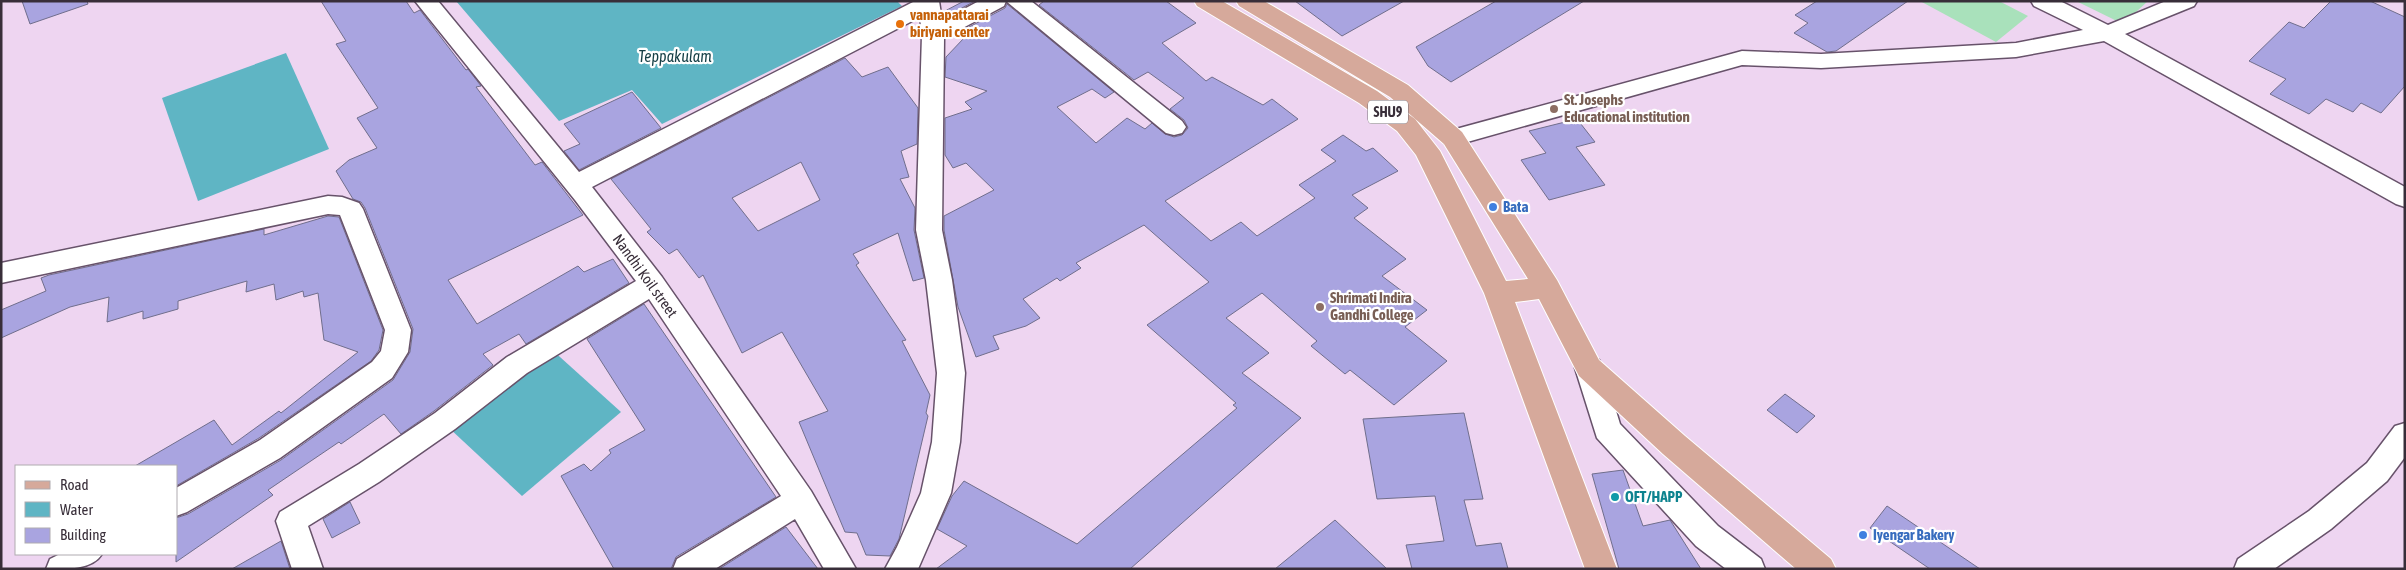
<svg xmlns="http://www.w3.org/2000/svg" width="2406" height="570" font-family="'Asap Condensed',sans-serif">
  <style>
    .green { fill: #a9e1bb }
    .water { fill: #5fb5c4 }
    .building { fill: #a9a4e0; stroke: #706e8c; fill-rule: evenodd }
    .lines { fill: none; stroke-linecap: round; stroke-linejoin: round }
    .minor-casing { stroke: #67526a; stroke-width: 3 }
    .major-casing { stroke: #fff; stroke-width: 2 }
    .minor { fill: #fff; fill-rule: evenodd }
    .major { fill: #d6a99b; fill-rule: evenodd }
    .food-dot { fill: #e8710a; stroke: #fff; stroke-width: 2 }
    .education-dot { fill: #8d6e63; stroke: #fff; stroke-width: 2 }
    .shop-dot { fill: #3f7fe0; stroke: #fff; stroke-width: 2 }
    .culture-dot { fill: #0f9aa8; stroke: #fff; stroke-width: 2 }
    .labels { text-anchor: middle; stroke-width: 4.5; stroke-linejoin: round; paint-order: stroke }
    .shield { fill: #fff; stroke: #746d74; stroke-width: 1 }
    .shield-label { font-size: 14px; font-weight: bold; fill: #382e39 }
    .food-label { font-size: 15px; font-weight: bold; fill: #c56008; stroke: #fff; text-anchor: start }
    .education-label { font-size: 15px; font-weight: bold; fill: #785e54; stroke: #fff; text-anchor: start }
    .shop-label { font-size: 15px; font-weight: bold; fill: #366cbe; stroke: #fff; text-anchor: start }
    .street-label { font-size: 15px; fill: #382e39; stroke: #fff }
    .culture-label { font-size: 15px; font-weight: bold; fill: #0d838f; stroke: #fff; text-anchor: start }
    .water-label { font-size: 16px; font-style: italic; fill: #153e45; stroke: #fff }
  </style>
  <rect width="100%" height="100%" fill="#eed5f1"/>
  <!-- green -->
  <g class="green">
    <path d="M 1920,1 L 1999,1 L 2028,16 L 1996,42 Z"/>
    <path d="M 2076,1 L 2148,1 L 2123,24 Z"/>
  </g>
  <!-- water -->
  <g class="water">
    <path d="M 456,1 L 897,1 L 902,6 L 662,124 L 632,90 L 559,121 Z"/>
    <path d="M 286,53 L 329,149 L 198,201 L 162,98 Z"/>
    <path d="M 550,348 L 621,412 L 522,496 L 448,427 Z"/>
  </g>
  <!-- building -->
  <g class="building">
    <path d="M 22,1 L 87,1 L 88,4 L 30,24 Z"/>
    <path d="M 321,1 L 406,1 L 414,13 L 420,10 L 466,70 L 468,69 L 481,86 L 476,87 L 535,165 L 542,162 L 583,215 L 448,280 L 477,324 L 578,266 L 584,272 L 613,259 L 629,283 L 526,344 L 519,334 L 483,354 L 493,365 L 434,411 L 401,434 L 384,414 L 341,444 L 339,442 L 268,490 L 273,495 L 176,562 L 176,518 L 188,514 L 281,460 L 393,380 L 410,352 L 413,329 L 365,208 L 361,202 L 353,199 L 336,171 L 349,160 L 377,148 L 357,118 L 378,108 L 336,44 L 346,41 Z"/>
    <path d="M 964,1 L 975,1 L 943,18 L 943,12 Z"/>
    <path d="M 1044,1 L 1166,1 L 1196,23 L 1162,43 L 1206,81 L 1212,77 L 1263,105 L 1272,99 L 1298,119 L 1165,201 L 1211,241 L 1241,222 L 1257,236 L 1315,198 L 1299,185 L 1336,161 L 1321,150 L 1343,135 L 1366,151 L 1373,148 L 1398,171 L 1352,195 L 1368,208 L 1354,218 L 1406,259 L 1382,276 L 1427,310 L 1405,327 L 1447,361 L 1394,405 L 1350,370 L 1345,374 L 1311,346 L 1317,341 L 1262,293 L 1226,318 L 1269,353 L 1242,373 L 1301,418 L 1130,569 L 936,569 L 967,546 L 937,529 L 952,496 L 964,481 L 1077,544 L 1237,408 L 1233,405 L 1236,403 L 1147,325 L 1209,282 L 1144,225 L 1076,263 L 1081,268 L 1060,281 L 1057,278 L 1023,299 L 1040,318 L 1026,326 L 993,336 L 999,349 L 976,357 L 958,307 L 944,230 L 944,216 L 994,190 L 966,163 L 953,168 L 945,155 L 945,118 L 972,109 L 965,102 L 987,91 L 945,77 L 946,57 L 964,38 L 956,34 L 1005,8 L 1007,4 L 1114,92 L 1105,98 L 1092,89 L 1057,107 L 1096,143 L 1127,118 L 1145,129 L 1152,123 L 1165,134 L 1174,137 L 1182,135 L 1188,128 L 1184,120 L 1170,109 L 1184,98 L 1148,72 L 1134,80 L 1039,5 Z"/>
    <path d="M 1295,1 L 1404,1 L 1342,36 Z"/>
    <path d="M 1496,1 L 1584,1 L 1451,82 L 1428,66 L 1416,47 Z"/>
    <path d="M 1817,1 L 1908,1 L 1836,51 L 1827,52 L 1794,33 L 1808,23 L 1795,15 Z"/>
    <path d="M 2331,1 L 2370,1 L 2405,17 L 2405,86 L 2381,113 L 2361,103 L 2353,112 L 2326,99 L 2309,114 L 2270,94 L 2286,79 L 2249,61 L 2289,22 L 2304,28 Z"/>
    <path d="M 845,58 L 862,77 L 888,67 L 918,108 L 917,144 L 901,151 L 909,177 L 900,179 L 915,208 L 914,230 L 924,278 L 913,281 L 898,233 L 853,254 L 859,263 L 856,265 L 906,340 L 902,341 L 930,395 L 926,413 L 928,416 L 899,539 L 890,556 L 866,555 L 857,533 L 845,532 L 799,422 L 828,411 L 782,332 L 742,353 L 703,275 L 699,278 L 677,249 L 669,254 L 647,232 L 651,229 L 611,179 ZM 801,162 L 820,200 L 758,231 L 732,198 Z"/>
    <path d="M 632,92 L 661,128 L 579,170 L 564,151 L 580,144 L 564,124 Z"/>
    <path d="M 1577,119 L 1595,142 L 1576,147 L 1605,185 L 1549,200 L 1521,160 L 1546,153 L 1529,131 Z"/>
    <path d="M 328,216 L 339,217 L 383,330 L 379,350 L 371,361 L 259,438 L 176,486 L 176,466 L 135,466 L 214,420 L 232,445 L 279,411 L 281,413 L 358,352 L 324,340 L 318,293 L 304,297 L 303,291 L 276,300 L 274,284 L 246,292 L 247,281 L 178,301 L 178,309 L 143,319 L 143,311 L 107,322 L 109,297 L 70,307 L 1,338 L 1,310 L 46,291 L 41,278 L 49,275 L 264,229 L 264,235 Z"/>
    <path d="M 644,304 L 776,497 L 676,557 L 671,569 L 614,569 L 561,476 L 584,464 L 591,471 L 611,453 L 609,450 L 645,430 L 587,339 Z"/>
    <path d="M 1785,394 L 1815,416 L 1797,433 L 1767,410 Z"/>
    <path d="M 1464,413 L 1483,499 L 1464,500 L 1476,546 L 1501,543 L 1508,569 L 1412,569 L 1406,545 L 1444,541 L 1435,496 L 1377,499 L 1363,419 Z"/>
    <path d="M 1623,470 L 1643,526 L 1670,520 L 1701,569 L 1619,569 L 1592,474 Z"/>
    <path d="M 350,502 L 360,523 L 332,538 L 323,519 Z"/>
    <path d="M 1887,506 L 1980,569 L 1930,569 L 1870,528 Z"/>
    <path d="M 1335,520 L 1387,569 L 1275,569 Z"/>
    <path d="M 786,527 L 818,569 L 719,569 Z"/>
    <path d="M 281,541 L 290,569 L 232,569 Z"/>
  </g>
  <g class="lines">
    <defs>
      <g id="minor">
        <path d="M 415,1 L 438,1 L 579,172 L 915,1 L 939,1 L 942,21 L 979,1 L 1031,1 L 1182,121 L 1186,127 L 1182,133 L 1174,135 L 1166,133 L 1006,1 L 1004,6 L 944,38 L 942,230 L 952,280 L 965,373 L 960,442 L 951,493 L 918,569 L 885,569 L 897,547 L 921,493 L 932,442 L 937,373 L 926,280 L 916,230 L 922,35 L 920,17 L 592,187 L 662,277 L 811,491 L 856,569 L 824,569 L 795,519 L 715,569 L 673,569 L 677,559 L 781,496 L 649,299 L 527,373 L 455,429 L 379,482 L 308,526 L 323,569 L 292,569 L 276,521 L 280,512 L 359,464 L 435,413 L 507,357 L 636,281 L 575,200 Z"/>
        <path d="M 2031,1 L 2060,1 L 2108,25 L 2166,1 L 2197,1 L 2194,6 L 2125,34 L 2405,187 L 2405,207 L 2396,204 L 2104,41 L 2016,57 L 1821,68 L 1742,65 L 1453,146 L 1445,144 L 1441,138 L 1445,132 L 1742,51 L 1821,54 L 2016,43 L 2083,30 L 2034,6 Z"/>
        <path d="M 328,196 L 342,197 L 359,203 L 363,209 L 411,330 L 408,352 L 392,378 L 280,458 L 187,512 L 176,516 L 176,488 L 260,440 L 372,362 L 381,351 L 385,330 L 340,215 L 328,214 L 1,283 L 1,263 Z"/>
        <path d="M 1589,357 L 1599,360 L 1603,368 L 1620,424 L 1718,526 L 1761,559 L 1765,569 L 1726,569 L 1696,546 L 1597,438 L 1575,368 L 1579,360 Z"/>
        <path d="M 2405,423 L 2405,457 L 2387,481 L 2331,529 L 2274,569 L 2234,569 L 2238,559 L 2309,511 L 2367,463 L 2395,426 Z"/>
        <path d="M 60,554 L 102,554 C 92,570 67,569 46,569 L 50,559 Z"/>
      </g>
      <path id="major" d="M 1194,1 L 1222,1 L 1377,91 L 1415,119 L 1440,151 L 1506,281 L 1528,279 L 1444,144 L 1390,97 L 1239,6 L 1236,1 L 1264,1 L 1408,85 L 1462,132 L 1557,280 L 1599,360 L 1685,436 L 1831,559 L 1836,569 L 1796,569 L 1663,454 L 1579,376 L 1539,299 L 1515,302 L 1617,569 L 1585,569 L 1484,293 L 1416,155 L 1397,131 L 1359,103 L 1197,6 Z"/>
    </defs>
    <!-- minor casing -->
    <use href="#minor" class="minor-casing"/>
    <!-- major casing -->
    <use href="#major" class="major-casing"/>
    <!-- minor -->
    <use href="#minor" class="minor"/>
    <!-- major -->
    <use href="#major" class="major"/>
  </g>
  <!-- markers -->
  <circle class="food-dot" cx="900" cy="24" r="5"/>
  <g class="education-dot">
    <circle cx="1554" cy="109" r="5"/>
    <circle cx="1320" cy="307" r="5"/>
  </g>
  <g class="shop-dot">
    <circle cx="1493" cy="207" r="5"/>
    <circle cx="1863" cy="535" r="5"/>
  </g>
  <circle class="culture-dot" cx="1615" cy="497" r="5"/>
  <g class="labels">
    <!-- shield labels -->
    <rect class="shield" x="1368" y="100.5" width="40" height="23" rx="4"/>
    <g class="shield-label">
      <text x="1388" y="117">SHU9</text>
    </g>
    <!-- food labels -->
    <g class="food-label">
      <text x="910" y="20">vannapattarai<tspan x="910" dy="17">biriyani center</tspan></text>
    </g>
    <!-- education labels -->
    <g class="education-label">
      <text x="1564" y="105">St. Josephs<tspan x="1564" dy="17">Educational institution</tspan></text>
      <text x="1330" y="303">Shrimati Indira<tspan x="1330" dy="17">Gandhi College</tspan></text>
    </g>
    <!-- shop labels -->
    <g class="shop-label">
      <text x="1503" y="212">Bata</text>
      <text x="1873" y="540">Iyengar Bakery</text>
    </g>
    <!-- street labels -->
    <g class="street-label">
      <text transform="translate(645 276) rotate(54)" y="5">Nandhi Koil street</text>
    </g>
    <!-- culture labels -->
    <g class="culture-label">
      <text x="1625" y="502">OFT/HAPP</text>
    </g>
    <!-- water labels -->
    <g class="water-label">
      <text x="675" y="62">Teppakulam</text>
    </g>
  </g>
  <!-- border -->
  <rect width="2406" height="570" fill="none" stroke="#382e39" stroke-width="5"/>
  <!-- legend -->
  <rect x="15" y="465" width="162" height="90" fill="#ffffff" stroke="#afabb0"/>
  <rect x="25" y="481" width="25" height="8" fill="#d6a99b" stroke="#afabb0"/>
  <text x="60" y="490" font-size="15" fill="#382e39">Road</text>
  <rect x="25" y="502" width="25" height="15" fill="#5fb5c4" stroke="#afabb0"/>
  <text x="60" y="515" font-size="15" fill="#382e39">Water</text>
  <rect x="25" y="528" width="25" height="15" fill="#a9a4e0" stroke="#afabb0"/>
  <text x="60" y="540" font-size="15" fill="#382e39">Building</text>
</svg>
